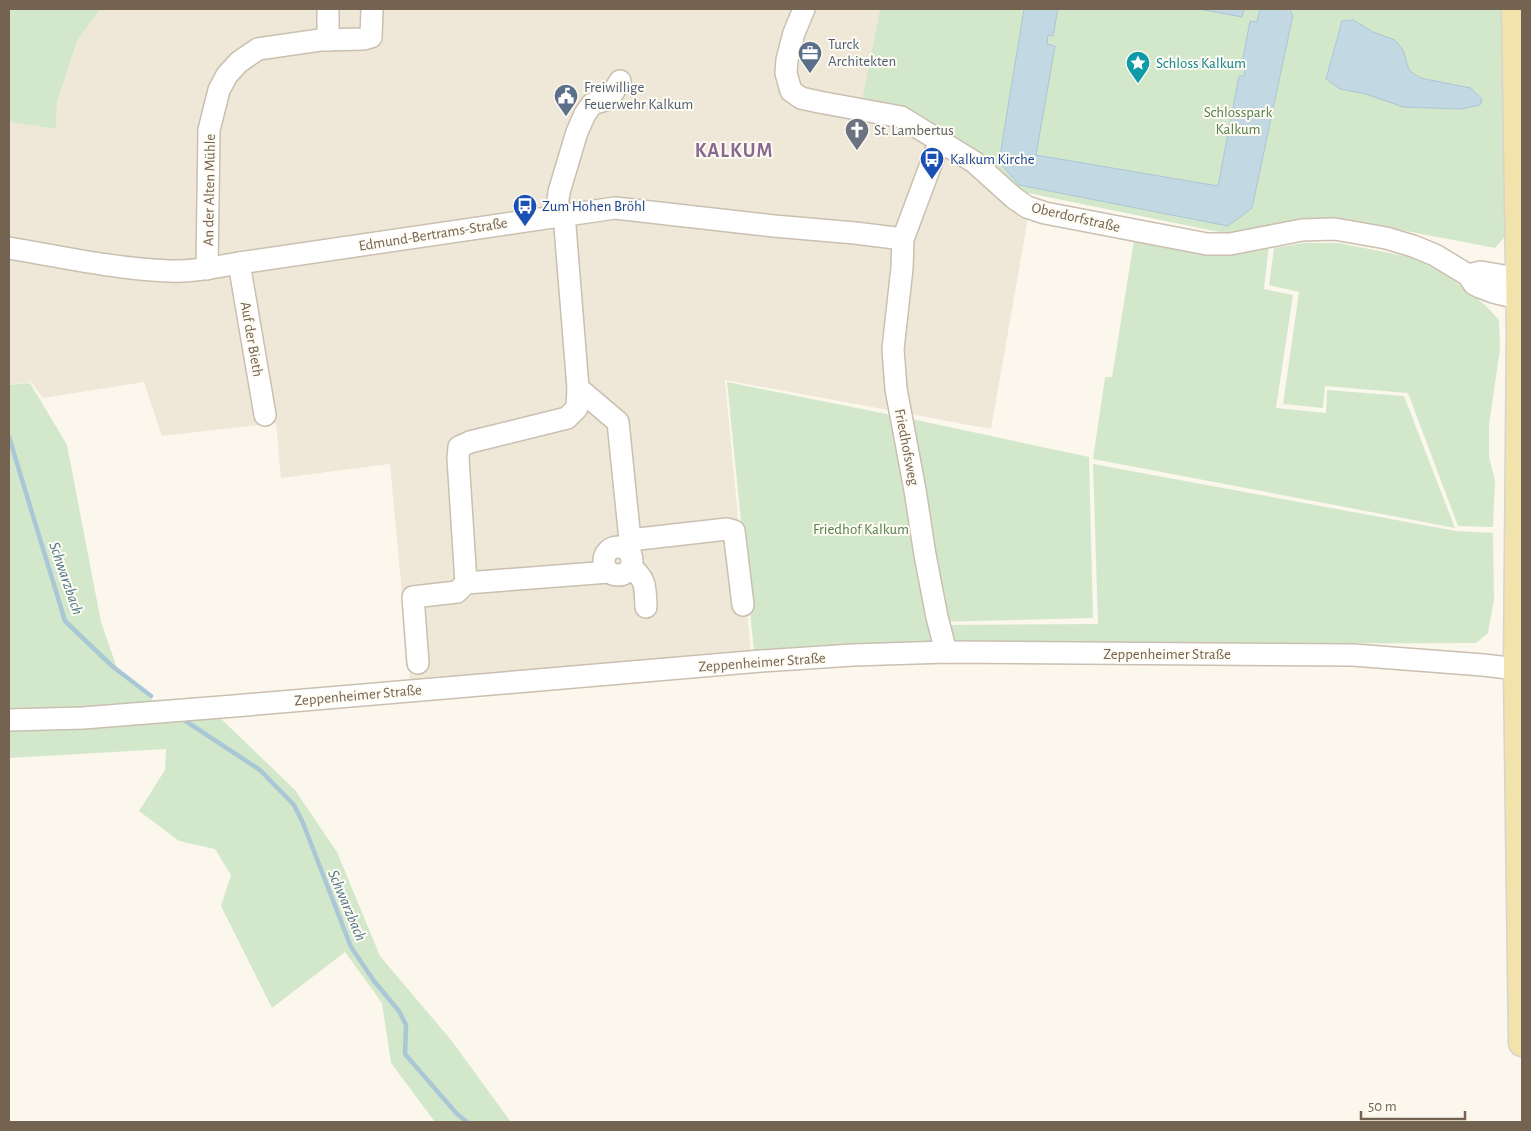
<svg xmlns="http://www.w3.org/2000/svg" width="1531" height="1131" font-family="'Alegreya Sans',sans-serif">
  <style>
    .residential { fill: #efe8d8 }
    .green { fill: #d3e8cb }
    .water { fill: #c2d9e3; stroke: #a9c7d4 }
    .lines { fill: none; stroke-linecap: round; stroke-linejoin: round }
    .stream { stroke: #a9c7d4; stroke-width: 4.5 }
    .minor-casing { stroke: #cabfb0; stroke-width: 24 }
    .major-casing { stroke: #d8d3ce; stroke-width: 29 }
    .minor { stroke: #fff; stroke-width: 21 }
    .major { stroke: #f2e2ac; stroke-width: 26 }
    .labels { text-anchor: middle; stroke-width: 4; stroke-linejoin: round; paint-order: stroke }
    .service-label { font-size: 15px; fill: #4e5e75; stroke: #fefbf3; text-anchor: start }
    .culture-label { font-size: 15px; fill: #0d838f; stroke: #fefbf3; text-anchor: start }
    .park-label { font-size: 15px; fill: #547e4d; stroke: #fefbf3 }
    .worship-label { font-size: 15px; fill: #5b616d; stroke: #fefbf3; text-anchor: start }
    .transit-label { font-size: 15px; fill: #164399; stroke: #fefbf3; text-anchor: start }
    .street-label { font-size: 15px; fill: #746351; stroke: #fefbf3 }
    .water-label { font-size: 16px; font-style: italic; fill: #50788b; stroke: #fefbf3 }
    .district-label { font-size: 20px; font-weight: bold; letter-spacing: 1px; fill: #89698f; stroke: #fefbf3 }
  </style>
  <rect width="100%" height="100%" fill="#fbf7ec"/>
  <!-- residential -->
  <g class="residential">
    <path d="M 100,9 L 799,9 L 782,56 L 810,110 L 900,128 L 973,167 L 1028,218 L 991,429 L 725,380 L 751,653 L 410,681 L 390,464 L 281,478 L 276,423 L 162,436 L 144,382 L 43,398 L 31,382 L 9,385 L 9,122 L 56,129 L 57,103 L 77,41 Z"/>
    <path d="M 812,9 L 880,9 L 862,99 L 811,93 L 797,87 L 793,59 Z"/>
  </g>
  <!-- green -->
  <g class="green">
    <path d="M 9,9 L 100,9 L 77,41 L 57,103 L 56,129 L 9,122 Z"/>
    <path d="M 880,9 L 1505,9 L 1507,234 L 1495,248 L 1401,230 L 1298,224 L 1244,235 L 1214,231 L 1023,192 L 903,109 L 862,99 Z"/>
    <path d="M 1134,240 L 1269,245 L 1264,289 L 1293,295 L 1276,408 L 1326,413 L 1327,390 L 1404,396 L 1455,528 L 1093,459 L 1105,377 L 1112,377 Z"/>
    <path d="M 1304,243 L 1339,243 L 1415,258 L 1447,275 L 1485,305 L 1499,320 L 1500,349 L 1489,425 L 1489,457 L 1495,480 L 1493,527 L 1458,526 L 1408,393 L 1325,386 L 1323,408 L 1283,404 L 1299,292 L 1269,285 L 1274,248 Z"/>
    <path d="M 727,382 L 902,417 L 1089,457 L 1093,618 L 933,622 L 937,646 L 754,652 Z"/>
    <path d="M 30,383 L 67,445 L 101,622 L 119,674 L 160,706 L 9,714 L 9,385 Z"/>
    <path d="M 1093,464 L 1456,531 L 1493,533 L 1494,599 L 1488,633 L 1476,643 L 957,645 L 948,625 L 1098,624 Z"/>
    <path d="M 211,709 L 295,790 L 337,852 L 380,956 L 451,1040 L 511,1122 L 435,1122 L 391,1063 L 382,1003 L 345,952 L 272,1008 L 221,906 L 231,875 L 215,849 L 179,841 L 139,811 L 165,770 L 166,749 L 9,758 L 9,730 Z"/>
  </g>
  <!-- water -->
  <g class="water">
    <path d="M 1024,9 L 1058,9 L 1053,36 L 1048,35 L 1047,44 L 1055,46 L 1036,155 L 1218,186 L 1239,76 L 1244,76 L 1245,70 L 1241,69 L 1250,21 L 1257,22 L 1260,9 L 1289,9 L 1293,15 L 1252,208 L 1228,226 L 1019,185 L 999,162 Z"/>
    <path d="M 1199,9 L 1244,9 L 1242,17 Z"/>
    <path d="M 1353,20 L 1373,32 L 1395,40 L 1403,50 L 1409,70 L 1420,78 L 1471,88 L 1482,99 L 1480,105 L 1461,109 L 1403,107 L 1366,94 L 1340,89 L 1326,79 L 1342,21 Z"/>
  </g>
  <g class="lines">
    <!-- stream -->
    <g class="stream">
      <path d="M 9,437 L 65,621 L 112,666 L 151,696"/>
      <path d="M 181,718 L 260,770 L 294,805 L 303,823 L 351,947 L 374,981 L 399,1011 L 406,1025 L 405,1054 L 457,1114 L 467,1122"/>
    </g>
    <defs>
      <g id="minor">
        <path d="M 328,9 L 328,40"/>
        <path d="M 804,9 L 794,33 L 787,60 L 786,73 L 791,91 L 801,98 L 819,102 L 901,117 L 974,162 L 1014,198 L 1027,207 L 1045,213 L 1207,244 L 1230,244 L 1302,230 L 1335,229 L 1386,238 L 1413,246 L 1435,255 L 1468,275 L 1474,284 L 1480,287 L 1493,292 L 1522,299"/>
        <path d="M 940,140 L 903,239 L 902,268 L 893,349 L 896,389 L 915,490 L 925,555 L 937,617 L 946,652"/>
        <path d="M 556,215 L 559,192 L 577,132 L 585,114 L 592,104 L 609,99 L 620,81"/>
        <path d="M 9,248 C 62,257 116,269 170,271 C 193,272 216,267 239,263 L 615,208 L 774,226 L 855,233 L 903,239"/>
        <path d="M 239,263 L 265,415"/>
        <path d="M 207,269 L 209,130 L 219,90 L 227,75 L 239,62 L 258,49 L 320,40 L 364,39 L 371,37 L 372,9"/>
        <path d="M 1468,275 L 1481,272 L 1522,279"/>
        <path d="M 578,388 L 618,422 L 630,540 L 630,553"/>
        <path d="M 630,540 L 727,529 L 734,531 L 743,605"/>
        <circle cx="618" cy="561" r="14"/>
        <path d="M 631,568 C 647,579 645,589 646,607"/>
        <path d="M 466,583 L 458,458 L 459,447 L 470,442 L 567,418 L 577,408 L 578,388 L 564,214"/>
        <path d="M 418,663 L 413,597 L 457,592 L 466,583 L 609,572"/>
        <path d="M 9,720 L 83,718 L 234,706 L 761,661 L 853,655 L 946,652 L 1353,655 L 1483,665 L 1517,669 L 1522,673"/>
      </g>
      <path id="major" d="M 1515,9 L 1520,331 L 1517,669 L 1522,1043"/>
    </defs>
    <!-- minor casing -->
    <use href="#minor" class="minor-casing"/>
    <!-- major casing -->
    <use href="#major" class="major-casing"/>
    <!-- minor -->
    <use href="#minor" class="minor"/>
    <!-- major -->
    <use href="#major" class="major"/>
  </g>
  <!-- icons -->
  <defs>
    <symbol id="office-pin" viewBox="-11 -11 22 30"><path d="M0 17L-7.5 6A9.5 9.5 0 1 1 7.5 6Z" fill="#5c6f8a" stroke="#fefbf3"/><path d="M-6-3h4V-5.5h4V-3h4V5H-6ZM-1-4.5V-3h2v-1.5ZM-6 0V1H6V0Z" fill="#fff"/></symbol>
    <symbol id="sight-pin" viewBox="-11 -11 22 30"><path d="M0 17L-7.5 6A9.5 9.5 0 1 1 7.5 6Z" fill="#0f9aa8" stroke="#fefbf3"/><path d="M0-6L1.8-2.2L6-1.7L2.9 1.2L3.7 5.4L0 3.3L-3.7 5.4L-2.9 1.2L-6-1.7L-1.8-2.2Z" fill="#fff"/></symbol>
    <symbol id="civic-pin" viewBox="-11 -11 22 30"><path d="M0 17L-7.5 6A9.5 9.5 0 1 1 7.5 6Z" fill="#5c6f8a" stroke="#fefbf3"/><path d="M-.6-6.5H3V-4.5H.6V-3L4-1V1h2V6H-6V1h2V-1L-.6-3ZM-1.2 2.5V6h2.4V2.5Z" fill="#fff"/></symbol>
    <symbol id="church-pin" viewBox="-11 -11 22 30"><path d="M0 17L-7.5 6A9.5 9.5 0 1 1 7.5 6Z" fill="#6b7280" stroke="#fefbf3"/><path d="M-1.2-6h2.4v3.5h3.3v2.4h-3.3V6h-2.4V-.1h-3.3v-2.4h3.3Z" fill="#fff"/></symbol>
    <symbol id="bus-pin" viewBox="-11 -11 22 30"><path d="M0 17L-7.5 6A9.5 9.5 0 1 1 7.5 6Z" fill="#1a4fb4" stroke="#fefbf3"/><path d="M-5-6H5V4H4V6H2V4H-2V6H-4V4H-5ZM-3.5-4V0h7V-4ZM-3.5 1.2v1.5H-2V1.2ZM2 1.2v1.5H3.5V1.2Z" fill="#fff"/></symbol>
  </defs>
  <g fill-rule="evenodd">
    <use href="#office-pin" x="796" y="39" width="28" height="38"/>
    <use href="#sight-pin" x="1124" y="49" width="28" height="38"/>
    <use href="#civic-pin" x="552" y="82" width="28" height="38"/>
    <use href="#church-pin" x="843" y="116" width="28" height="38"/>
    <use href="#bus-pin" x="918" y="145" width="28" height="38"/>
    <use href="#bus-pin" x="511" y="192" width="28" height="38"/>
  </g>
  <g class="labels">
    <!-- service labels -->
    <g class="service-label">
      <text x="828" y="49">Turck<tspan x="828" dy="17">Architekten</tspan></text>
      <text x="584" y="92">Freiwillige<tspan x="584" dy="17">Feuerwehr Kalkum</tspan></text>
    </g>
    <!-- culture labels -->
    <g class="culture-label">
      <text x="1156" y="68">Schloss Kalkum</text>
    </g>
    <!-- park labels -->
    <g class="park-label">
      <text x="1238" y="117">Schlosspark<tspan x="1238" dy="17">Kalkum</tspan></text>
      <text x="861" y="534">Friedhof Kalkum</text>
    </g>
    <!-- worship labels -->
    <g class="worship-label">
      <text x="874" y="135">St. Lambertus</text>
    </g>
    <!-- transit labels -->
    <g class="transit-label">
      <text x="950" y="164">Kalkum Kirche</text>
      <text x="542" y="211">Zum Hohen Bröhl</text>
    </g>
    <!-- street labels -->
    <g class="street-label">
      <text transform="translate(209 190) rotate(-89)" y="5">An der Alten Mühle</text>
      <text transform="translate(1076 217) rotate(13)" y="5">Oberdorfstraße</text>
      <text transform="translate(433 234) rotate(-9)" y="5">Edmund-Bertrams-Straße</text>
      <text transform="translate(252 339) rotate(80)" y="5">Auf der Bieth</text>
      <text transform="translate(907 447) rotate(79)" y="5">Friedhofsweg</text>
      <text x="1167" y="659">Zeppenheimer Straße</text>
      <text transform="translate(762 662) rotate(-4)" y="5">Zeppenheimer Straße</text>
      <text transform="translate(358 695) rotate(-5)" y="5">Zeppenheimer Straße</text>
    </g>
    <!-- water labels -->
    <g class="water-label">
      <text transform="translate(67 578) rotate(71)" y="6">Schwarzbach</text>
      <text transform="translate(348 905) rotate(67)" y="6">Schwarzbach</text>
    </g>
    <!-- district labels -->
    <g class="district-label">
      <text x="734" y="157">KALKUM</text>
    </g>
  </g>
  <!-- border -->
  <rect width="1531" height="1131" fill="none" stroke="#746351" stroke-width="20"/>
  <!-- scale -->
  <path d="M1361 1111v8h104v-8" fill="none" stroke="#746351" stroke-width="2.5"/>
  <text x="1368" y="1111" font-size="15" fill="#746351" stroke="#fefbf3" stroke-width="4" paint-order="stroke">50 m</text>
</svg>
